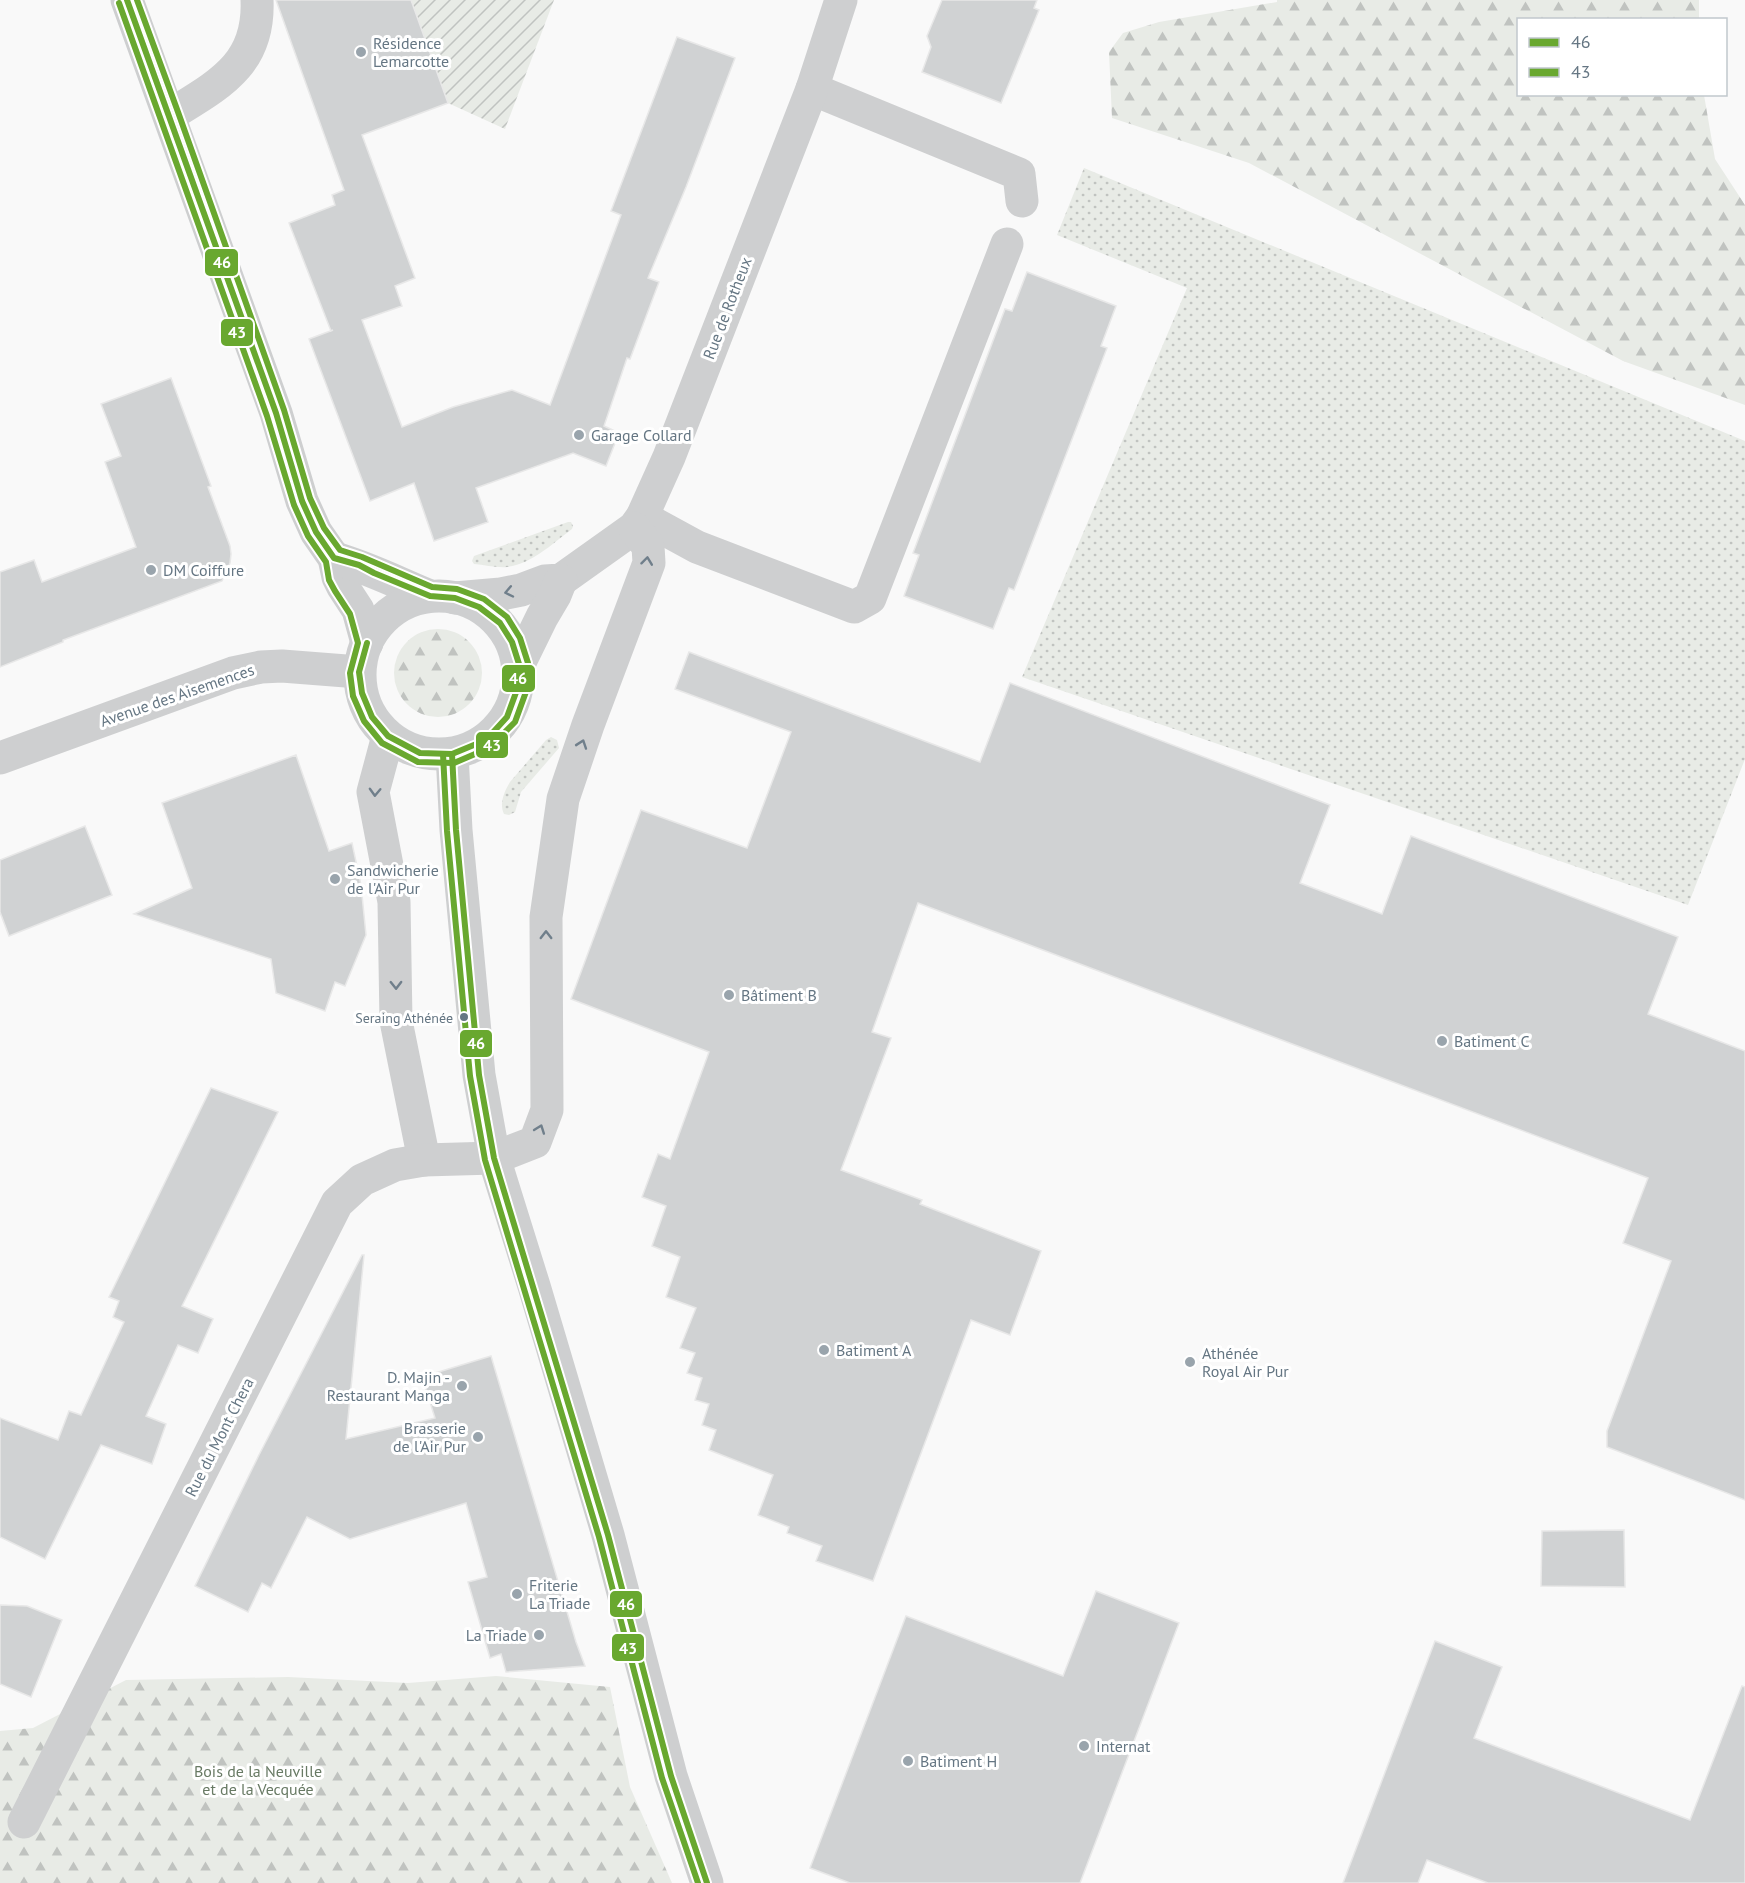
<svg xmlns="http://www.w3.org/2000/svg" width="1745" height="1883" font-family="'PT Sans',sans-serif">
  <style>
    .grass { fill: url(#grass-dots) }
    .forest { fill: url(#forest-firs) }
    .garden { fill: url(#garden-furrows) }
    .building { fill: #d0d2d3; stroke: #e8e8e8; stroke-width: 1.5 }
    .lines { fill: none; stroke-linecap: round; stroke-linejoin: round }
    .minor { stroke: #cecfd0; stroke-width: 33 }
    .bus-1-casing { stroke: #fff; stroke-width: 10 }
    .bus-2-casing { stroke: #fff; stroke-width: 10 }
    .bus-1 { stroke: #69a82f; stroke-width: 6 }
    .bus-2 { stroke: #69a82f; stroke-width: 6 }
    .oneway { stroke: #707f8b }
    .poi-dot { fill: #99a4ac; stroke: #fff; stroke-width: 2 }
    .bus-dot { fill: #657683; stroke: #fff; stroke-width: 2 }
    .labels { text-anchor: middle; stroke-width: 6; stroke-linejoin: round; paint-order: stroke }
    .bus-label { font-size: 14px; fill: #657683; stroke: #fff; text-anchor: end }
    .poi-label { font-size: 16px; fill: #657683; stroke: #fff; text-anchor: start }
    .street-label { font-size: 16px; fill: #657683; stroke: #fff }
    .park-label { font-size: 16px; fill: #687a64; stroke: #fff }
    .line-badge { stroke: #fff; stroke-width: 2 }
    .badge-label { font-size: 16px; text-anchor: middle; font-weight: bold; fill: #fff }
  </style>
  <defs>
    <pattern id="grass-dots" width="8" height="8" patternUnits="userSpaceOnUse" patternTransform="scale(1.5)"><rect width="8" height="8" fill="#e8ebe6"/><path d="M2 2h.1M6 6h.1" fill="none" stroke="#c0c3c0" stroke-width="1.8" stroke-linecap="round"/></pattern>
    <pattern id="forest-firs" width="22" height="20" patternUnits="userSpaceOnUse" patternTransform="scale(1.5)"><rect width="22" height="20" fill="#e8ebe6"/><path d="M5 1l3.5 6h-7zM16 11l3.5 6h-7z" fill="#c0c3c0"/></pattern>
    <pattern id="garden-furrows" width="10" height="10" patternUnits="userSpaceOnUse" patternTransform="scale(1.5)"><rect width="10" height="10" fill="#e8ebe6"/><path d="M-1 1l2-2M0 10L10 0M9 11l2-2" fill="none" stroke="#c0c3c0"/></pattern>
  </defs>
  <rect width="100%" height="100%" fill="#f9f9f9"/>
  <!-- grass -->
  <g class="grass">
    <path d="M 1084,168 L 1745,441 L 1745,759 L 1688,905 L 1022,677 L 1187,288 L 1057,235 Z"/>
    <path d="M 568,522 L 571,522 L 573,526 L 572,529 C 553,543 532,564 507,567 C 497,568 485,565 474,564 L 472,561 L 474,556 Z"/>
    <path d="M 551,737 L 557,740 L 559,748 L 521,792 L 515,812 L 509,815 L 504,814 C 499,804 504,792 510,782 L 546,740 Z"/>
  </g>
  <!-- forest -->
  <g class="forest">
    <path d="M 1277,0 L 1699,0 L 1699,19 L 1518,20 L 1518,94 L 1704,95 L 1715,159 L 1745,205 L 1745,405 L 1623,361 L 1249,163 L 1112,118 L 1109,52 L 1123,33 L 1159,22 L 1277,2 Z"/>
    <circle cx="438" cy="673" r="44"/>
    <path d="M 496,1676 L 610,1687 L 630,1787 L 672,1883 L 0,1883 L 0,1731 L 33,1728 L 126,1680 L 288,1677 L 408,1683 Z"/>
  </g>
  <!-- garden -->
  <path class="garden" d="M 411,0 L 554,0 L 505,129 L 448,103 Z"/>
  <!-- building -->
  <g class="building">
    <path d="M 276,0 L 411,0 L 448,103 L 362,135 L 415,278 L 395,286 L 402,306 L 362,320 L 402,427 L 453,407 L 512,390 L 550,405 L 621,215 L 611,211 L 677,37 L 735,58 L 686,187 L 648,278 L 659,282 L 630,359 L 627,358 L 604,426 L 619,433 L 606,466 L 573,453 L 476,488 L 488,522 L 434,541 L 414,483 L 370,501 L 309,339 L 333,330 L 331,331 L 289,223 L 335,205 L 332,195 L 344,190 Z"/>
    <path d="M 942,0 L 1037,0 L 1034,8 L 1039,10 L 1001,103 L 922,72 L 931,47 L 927,36 Z"/>
    <path d="M 1027,272 L 1116,306 L 1101,346 L 1107,348 L 1014,590 L 1009,588 L 993,629 L 904,596 L 919,555 L 913,553 L 1005,309 L 1012,311 Z"/>
    <path d="M 171,378 L 211,486 L 208,487 L 230,546 L 231,554 L 230,563 L 222,581 L 63,640 L 63,642 L 0,667 L 0,572 L 34,560 L 42,582 L 136,547 L 105,462 L 121,456 L 101,404 Z"/>
    <path d="M 689,652 L 980,762 L 1010,683 L 1330,805 L 1300,883 L 1382,914 L 1411,836 L 1678,937 L 1648,1014 L 1745,1051 L 1745,1500 L 1607,1447 L 1607,1431 L 1671,1261 L 1623,1243 L 1648,1178 L 918,903 L 872,1032 L 891,1038 L 841,1170 L 922,1200 L 920,1204 L 1041,1251 L 1010,1335 L 971,1320 L 873,1581 L 816,1561 L 822,1546 L 787,1533 L 789,1527 L 758,1515 L 773,1475 L 709,1450 L 716,1430 L 702,1425 L 709,1404 L 695,1400 L 702,1378 L 687,1373 L 695,1353 L 680,1348 L 696,1308 L 666,1297 L 680,1257 L 652,1246 L 666,1206 L 642,1197 L 658,1154 L 670,1159 L 709,1052 L 571,999 L 641,810 L 747,848 L 791,732 L 675,689 Z"/>
    <path d="M 296,755 L 329,851 L 352,843 L 361,885 L 366,935 L 345,986 L 335,982 L 325,1011 L 276,993 L 271,959 L 134,914 L 192,888 L 162,803 Z"/>
    <path d="M 85,826 L 112,895 L 9,936 L 0,912 L 0,860 Z"/>
    <path d="M 211,1088 L 278,1112 L 182,1306 L 213,1319 L 198,1353 L 178,1345 L 146,1416 L 166,1424 L 152,1464 L 101,1445 L 45,1559 L 0,1537 L 0,1418 L 58,1440 L 69,1411 L 81,1415 L 124,1322 L 113,1317 L 119,1301 L 109,1297 Z"/>
    <path d="M 362,1255 L 364,1255 L 346,1439 L 435,1418 L 422,1377 L 491,1356 L 576,1642 L 585,1666 L 506,1672 L 501,1654 L 490,1658 L 468,1582 L 487,1577 L 466,1503 L 350,1539 L 307,1517 L 271,1588 L 262,1583 L 248,1612 L 195,1586 L 259,1455 Z"/>
    <path d="M 1624,1530 L 1625,1587 L 1541,1586 L 1542,1531 Z"/>
    <path d="M 1096,1591 L 1179,1623 L 1080,1883 L 850,1883 L 810,1868 L 906,1616 L 1063,1676 Z"/>
    <path d="M 0,1605 L 27,1606 L 62,1620 L 31,1697 L 0,1684 Z"/>
    <path d="M 1435,1641 L 1502,1667 L 1474,1738 L 1690,1820 L 1742,1686 L 1745,1687 L 1745,1883 L 1488,1883 L 1427,1860 L 1418,1883 L 1343,1883 Z"/>
  </g>
  <g class="lines">
    <!-- minor -->
    <g class="minor">
      <path d="M 127,0 L 276,413 L 302,501 L 316,532 L 334,558 L 338,577 L 343,587 L 358,610 L 367,643"/>
      <path d="M 812,89 L 1019,174 L 1022,201"/>
      <path d="M 170,115 C 218,85 260,65 257,0"/>
      <path d="M 642,517 L 697,547 L 854,607 L 870,598 L 1007,244"/>
      <path d="M 334,558 C 367,567 398,583 430,596"/>
      <circle cx="439" cy="675" r="79"/>
      <path d="M 455,598 L 501,594 L 521,590 L 545,581 L 561,580 L 634,528 L 642,517 L 669,457 L 812,89 L 841,0"/>
      <path d="M 519,664 L 542,617 L 555,595 L 561,580"/>
      <path d="M 388,736 L 373,792 L 394,902 L 396,1021 L 424,1160"/>
      <path d="M 452,754 L 456,830 L 479,1075 L 494,1158 L 534,1286 L 608,1535 L 671,1776 L 707,1883"/>
      <path d="M 0,758 L 233,673 L 261,667 L 282,666 L 359,672"/>
      <path d="M 24,1822 L 337,1203 L 362,1180 L 395,1165 L 424,1160 L 494,1158 L 535,1142 L 547,1110 L 546,917 L 563,799 L 588,725 L 649,563 L 648,546 L 634,528"/>
    </g>
    <defs>
      <g id="bus-1">
        <path d="M 127,0 L 276,413 L 302,501 L 316,532 L 334,558 L 359,565 L 374,573 L 430,596 L 455,598 L 479,607 L 500,623 L 512,642 L 519,664 L 518,687 L 507,717 L 486,740 L 452,754 L 420,753 L 388,736 L 372,717 L 362,693 L 359,672 L 367,643"/>
        <path d="M 452,754 L 456,830 L 479,1075 L 494,1158 L 608,1535 L 671,1776 L 707,1883"/>
      </g>
      <g id="bus-2">
        <path d="M 119,3 L 267,416 L 294,505 L 308,536 L 326,562 L 329,580 L 335,591 L 350,614 L 358,643 L 350,673 L 353,696 L 364,721 L 382,743 L 418,762 L 454,763 L 489,748 L 515,722 L 527,689 L 528,663 L 520,638 L 507,617 L 484,599 L 457,589 L 432,587 L 362,557 L 340,550 L 324,528 L 310,498 L 284,410 L 178,112 L 137,0"/>
        <path d="M 443,754 L 447,831 L 470,1076 L 485,1160 L 599,1537 L 662,1778 L 698,1883"/>
      </g>
    </defs>
    <!-- bus-1 casing -->
    <use href="#bus-1" class="bus-1-casing"/>
    <!-- bus-2 casing -->
    <use href="#bus-2" class="bus-2-casing"/>
    <!-- bus-1 -->
    <use href="#bus-1" class="bus-1"/>
    <!-- bus-2 -->
    <use href="#bus-2" class="bus-2"/>
  </g>
  <!-- one-way arrows -->
  <defs><path id="oneway-chevron" d="M-2-3.5L2.5 0L-2 3.5" fill="none" stroke-width="1.6" stroke-linecap="round" stroke-linejoin="round" transform="scale(1.5)"/></defs>
  <g class="oneway">
    <use href="#oneway-chevron" transform="translate(647 561) rotate(-83)"/>
    <use href="#oneway-chevron" transform="translate(509 592) rotate(168)"/>
    <use href="#oneway-chevron" transform="translate(582 744) rotate(-71)"/>
    <use href="#oneway-chevron" transform="translate(375 792) rotate(92)"/>
    <use href="#oneway-chevron" transform="translate(546 935) rotate(-90)"/>
    <use href="#oneway-chevron" transform="translate(396 985) rotate(89)"/>
    <use href="#oneway-chevron" transform="translate(540 1129) rotate(-70)"/>
  </g>
  <!-- markers -->
  <g class="poi-dot">
    <circle cx="361" cy="52" r="6"/>
    <circle cx="579" cy="435" r="6"/>
    <circle cx="151" cy="570" r="6"/>
    <circle cx="335" cy="879" r="6"/>
    <circle cx="729" cy="995" r="6"/>
    <circle cx="1442" cy="1041" r="6"/>
    <circle cx="824" cy="1350" r="6"/>
    <circle cx="1190" cy="1362" r="6"/>
    <circle cx="462" cy="1386" r="6"/>
    <circle cx="478" cy="1437" r="6"/>
    <circle cx="517" cy="1594" r="6"/>
    <circle cx="539" cy="1635" r="6"/>
    <circle cx="1084" cy="1746" r="6"/>
    <circle cx="908" cy="1761" r="6"/>
  </g>
  <circle class="bus-dot" cx="464" cy="1017" r="5"/>
  <g class="labels">
    <!-- bus labels -->
    <g class="bus-label">
      <text x="453" y="1023">Seraing Athénée</text>
    </g>
    <!-- poi labels -->
    <g class="poi-label">
      <text x="373" y="49">Résidence<tspan x="373" dy="18">Lemarcotte</tspan></text>
      <text x="591" y="441">Garage Collard</text>
      <text x="163" y="576">DM Coiffure</text>
      <text x="347" y="876">Sandwicherie<tspan x="347" dy="18">de l'Air Pur</tspan></text>
      <text x="741" y="1001">Bâtiment B</text>
      <text x="1454" y="1047">Batiment C</text>
      <text x="836" y="1356">Batiment A</text>
      <text x="1202" y="1359">Athénée<tspan x="1202" dy="18">Royal Air Pur</tspan></text>
      <text x="450" y="1383" text-anchor="end">D. Majin -<tspan x="450" dy="18">Restaurant Manga</tspan></text>
      <text x="466" y="1434" text-anchor="end">Brasserie<tspan x="466" dy="18">de l'Air Pur</tspan></text>
      <text x="529" y="1591">Friterie<tspan x="529" dy="18">La Triade</tspan></text>
      <text x="527" y="1641" text-anchor="end">La Triade</text>
      <text x="1096" y="1752">Internat</text>
      <text x="920" y="1767">Batiment H</text>
    </g>
    <!-- street labels -->
    <g class="street-label">
      <text transform="translate(727 308) rotate(-69)" y="6">Rue de Rotheux</text>
      <text transform="translate(177 695) rotate(-19)" y="6">Avenue des Aisemences</text>
      <text transform="translate(219 1437) rotate(-63)" y="6">Rue du Mont Chera</text>
    </g>
    <!-- park labels -->
    <g class="park-label">
      <text x="258" y="1777">Bois de la Neuville<tspan x="258" dy="18">et de la Vecquée</tspan></text>
    </g>
  </g>
  <g class="line-badge">
    <rect x="204" y="248" width="35" height="29" rx="6" fill="#69a82f"/>
    <rect x="220" y="318" width="34" height="29" rx="6" fill="#69a82f"/>
    <rect x="501" y="664" width="35" height="29" rx="6" fill="#69a82f"/>
    <rect x="475" y="731" width="34" height="28" rx="6" fill="#69a82f"/>
    <rect x="459" y="1029" width="34" height="29" rx="6" fill="#69a82f"/>
    <rect x="609" y="1590" width="34" height="28" rx="6" fill="#69a82f"/>
    <rect x="611" y="1633" width="34" height="29" rx="6" fill="#69a82f"/>
  </g>
  <g class="badge-label">
    <text x="222" y="268">46</text>
    <text x="237" y="338">43</text>
    <text x="518" y="684">46</text>
    <text x="492" y="751">43</text>
    <text x="476" y="1049">46</text>
    <text x="626" y="1610">46</text>
    <text x="628" y="1654">43</text>
  </g>
  <!-- legend -->
  <rect x="1517" y="18" width="210" height="78" fill="#ffffff" stroke="#c1c8cd" stroke-width="1.5"/>
  <rect x="1529" y="38" width="30" height="9" fill="#69a82f" stroke="#c1c8cd" stroke-width="1.5"/>
  <text x="1571" y="48" font-size="18" fill="#657683">46</text>
  <rect x="1529" y="68" width="30" height="9" fill="#69a82f" stroke="#c1c8cd" stroke-width="1.5"/>
  <text x="1571" y="78" font-size="18" fill="#657683">43</text>
</svg>
